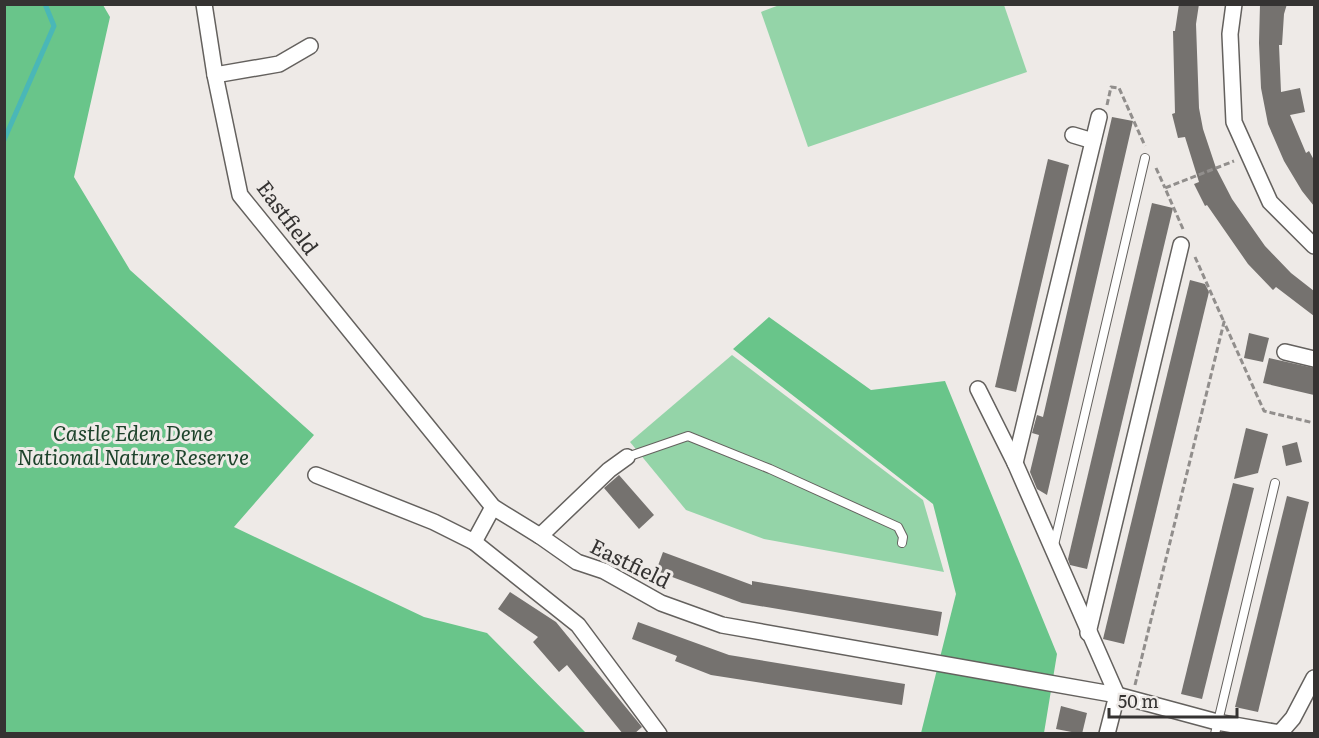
<svg xmlns="http://www.w3.org/2000/svg" width="1319" height="738" font-family="Literata,serif">
  <style>
    .green { fill: #94d4a8 }
    .forest { fill: #69c58a }
    .lines { fill: none; stroke-linecap: round; stroke-linejoin: round }
    .stream { stroke: #4ab7b7; stroke-width: 5 }
    .building { fill: #75726f }
    .service-casing { stroke: #64615e; stroke-width: 10 }
    .minor-casing { stroke: #64615e; stroke-width: 18 }
    .path { stroke: #918e8c; stroke-width: 3; stroke-dasharray: 6 3; stroke-linecap: butt }
    .service { stroke: #fff; stroke-width: 8 }
    .minor { stroke: #fff; stroke-width: 15 }
    .labels { text-anchor: middle; stroke-width: 6; stroke-linejoin: round; paint-order: stroke }
    .street-label { font-size: 21px; fill: #353332; stroke: #eeeae7 }
    .park-label { font-size: 21px; font-style: italic; fill: #1d432b; stroke: #eeeae7 }
  </style>
  <rect width="100%" height="100%" fill="#eeeae7"/>
  <!-- green -->
  <g class="green">
    <path d="M 782,4 L 1004,5 L 1027,72 L 808,147 L 761,12 Z"/>
    <path d="M 732,355 L 923,500 L 944,572 L 764,539 L 686,510 L 630,442 Z"/>
  </g>
  <!-- forest -->
  <g class="forest">
    <path d="M 4,5 L 103,5 L 110,17 L 74,177 L 130,270 L 314,435 L 234,527 L 424,617 L 487,633 L 586,733 L 5,733 Z"/>
    <path d="M 769,317 L 871,390 L 945,381 L 1057,654 L 1044,733 L 921,733 L 956,594 L 933,504 L 733,349 Z"/>
  </g>
  <g class="lines">
    <!-- stream -->
    <path class="stream" d="M 4,140 L 54,26 L 45,4"/>
  </g>
  <!-- building -->
  <g class="building">
    <path d="M 1179,4 L 1199,4 L 1196,24 L 1199,108 L 1203,129 L 1216,168 L 1232,199 L 1265,246 L 1291,273 L 1314,291 L 1314,316 L 1276,287 L 1273,290 L 1248,264 L 1207,205 L 1205,206 L 1194,184 L 1199,182 L 1185,137 L 1178,138 L 1172,114 L 1175,113 L 1173,31 L 1175,31 Z"/>
    <path d="M 1260,4 L 1287,4 L 1284,14 L 1282,45 L 1279,45 L 1281,92 L 1300,88 L 1305,112 L 1290,115 L 1306,153 L 1309,151 L 1314,160 L 1314,206 L 1302,191 L 1284,161 L 1268,124 L 1261,88 L 1259,43 Z"/>
    <path d="M 1112,117 L 1133,121 L 1047,495 L 1037,489 L 1030,472 L 1039,435 L 1032,433 L 1037,415 L 1043,417 Z"/>
    <path d="M 1048,159 L 1069,165 L 1016,392 L 995,387 Z"/>
    <path d="M 1152,203 L 1173,208 L 1087,569 L 1070,565 L 1068,559 Z"/>
    <path d="M 1190,280 L 1205,284 L 1209,292 L 1124,644 L 1103,639 Z"/>
    <path d="M 1249,333 L 1269,338 L 1263,362 L 1244,358 Z"/>
    <path d="M 1269,358 L 1314,368 L 1314,395 L 1263,383 Z"/>
    <path d="M 1246,428 L 1268,434 L 1258,473 L 1234,479 Z"/>
    <path d="M 1297,442 L 1302,462 L 1286,466 L 1282,446 Z"/>
    <path d="M 619,475 L 654,515 L 639,529 L 604,488 Z"/>
    <path d="M 1233,483 L 1254,488 L 1202,699 L 1181,694 Z"/>
    <path d="M 1287,496 L 1309,502 L 1258,712 L 1235,707 Z"/>
    <path d="M 663,552 L 752,585 L 752,581 L 942,612 L 938,636 L 742,603 L 656,571 Z"/>
    <path d="M 510,592 L 556,622 L 642,727 L 634,734 L 623,734 L 567,665 L 559,672 L 533,642 L 538,637 L 498,609 Z"/>
    <path d="M 638,622 L 729,655 L 905,684 L 902,705 L 711,675 L 675,661 L 677,656 L 632,639 Z"/>
    <path d="M 1061,706 L 1087,713 L 1082,734 L 1056,729 Z"/>
  </g>
  <g class="lines">
    <defs>
      <g id="service">
        <path d="M 627,457 L 688,436 L 770,469 L 898,527 L 903,537 L 902,543"/>
        <path d="M 1054,545 L 1145,158"/>
        <path d="M 1215,734 L 1275,483"/>
      </g>
      <g id="minor">
        <path d="M 204,4 L 215,75 L 240,195 L 493,507 L 540,536 L 577,562 L 604,571 L 661,603 L 722,625 L 1117,695 L 1217,722 L 1280,733 L 1293,718 L 1314,678"/>
        <path d="M 1234,4 L 1230,34 L 1234,122 L 1270,202 L 1314,246"/>
        <path d="M 215,75 L 279,64 L 310,46"/>
        <path d="M 1073,135 L 1093,141"/>
        <path d="M 1285,352 L 1314,359"/>
        <path d="M 978,389 L 1015,463 L 1117,695 L 1107,734"/>
        <path d="M 1015,463 L 1099,117"/>
        <path d="M 316,475 L 434,522 L 474,542 L 578,625 L 659,734"/>
        <path d="M 540,536 L 609,470 L 627,457"/>
        <path d="M 474,542 L 493,507"/>
        <path d="M 1088,633 L 1181,245"/>
      </g>
    </defs>
    <!-- service casing -->
    <use href="#service" class="service-casing"/>
    <!-- minor casing -->
    <use href="#minor" class="minor-casing"/>
    <!-- path -->
    <g class="path">
      <path d="M 1107,105 L 1111,87 L 1119,88 L 1145,146"/>
      <path d="M 1156,168 L 1165,188"/>
      <path d="M 1183,229 L 1165,188 L 1234,161"/>
      <path d="M 1195,257 L 1224,322"/>
      <path d="M 1135,685 L 1224,322 L 1264,411 L 1314,423"/>
    </g>
    <!-- service -->
    <use href="#service" class="service"/>
    <!-- minor -->
    <use href="#minor" class="minor"/>
  </g>
  <g class="labels">
    <!-- street labels -->
    <g class="street-label">
      <text transform="translate(287 218) rotate(53)" y="7">Eastfield</text>
      <text transform="translate(630 564) rotate(26)" y="7">Eastfield</text>
    </g>
    <!-- park labels -->
    <g class="park-label">
      <text x="133" y="441">Castle Eden Dene<tspan x="133" dy="24">National Nature Reserve</tspan></text>
    </g>
  </g>
  <!-- border -->
  <rect width="1319" height="738" fill="none" stroke="#353332" stroke-width="12"/>
  <!-- scale -->
  <path d="M1109 708v9h128v-9" fill="none" stroke="#353332" stroke-width="3"/>
  <text x="1118" y="708" font-size="18" fill="#353332" stroke="#eeeae7" stroke-width="4.5" paint-order="stroke">50 m</text>
</svg>
